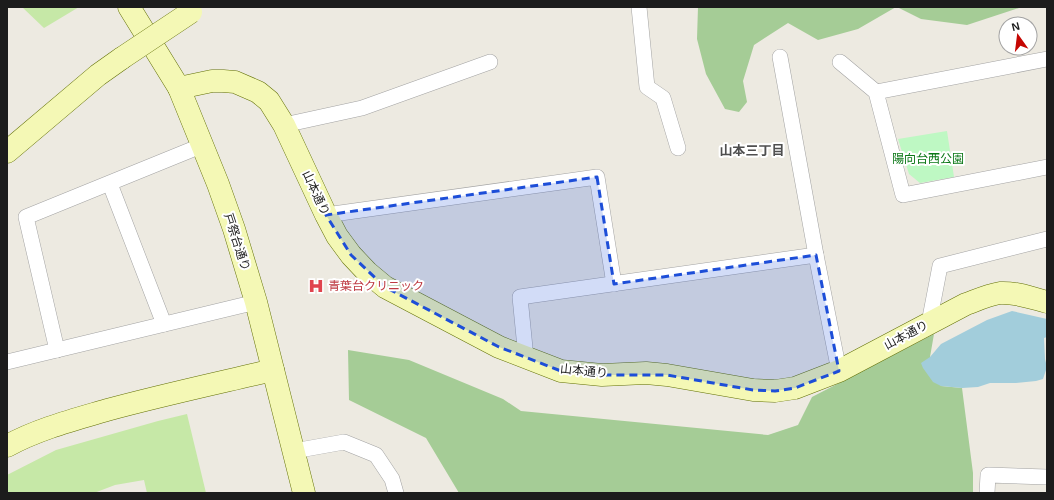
<svg xmlns="http://www.w3.org/2000/svg" width="1054" height="500" font-family="Helvetica,'Noto Sans JP',sans-serif">
  <style>
    .grass { fill: #c6e8a7 }
    .forest { fill: #a5cc96 }
    .park { fill: #bef8c3 }
    .water { fill: #a2cddb }
    .lines { fill: none; stroke-linecap: round; stroke-linejoin: round }
    .street-casing { stroke: #a3a3a3; stroke-width: 16 }
    .secondary-casing { stroke: #627006; stroke-width: 23 }
    .street { stroke: #fff; stroke-width: 15 }
    .secondary { stroke: #f4f8b5; stroke-width: 22 }
    .secondary-bridge-casing { stroke: #627006; stroke-width: 23; stroke-linecap: butt }
    .secondary-bridge { stroke: #f4f8b5; stroke-width: 22 }
    .marked { fill: #1d4ed8; fill-opacity: 0.2; stroke: #1d4ed8; stroke-width: 3; stroke-dasharray: 8 5; stroke-linejoin: round }
    .labels { text-anchor: middle; stroke-width: 4; stroke-linejoin: round; paint-order: stroke }
    .park-label { font-size: 12px; fill: #0c7817; stroke: #fff }
    .street-label { font-size: 12px; fill: #1c1c1c; stroke: #fff }
    .health-label { font-size: 12px; fill: #be3a42; stroke: #fff; text-anchor: start }
    .neighbourhood-label { font-size: 13px; font-weight: bold; fill: #4f4f4f; stroke: #fff }
  </style>
  <rect width="100%" height="100%" fill="#edeae1"/>
  <!-- grass -->
  <g class="grass">
    <path d="M 22,7 L 79,7 L 44,28 Z"/>
    <path d="M 187,414 L 206,493 L 147,493 L 144,480 L 115,485 L 94,493 L 7,493 L 7,475 L 56,450 L 158,421 Z"/>
  </g>
  <!-- forest -->
  <g class="forest">
    <path d="M 698,7 L 896,7 L 858,29 L 818,40 L 788,23 L 754,45 L 743,81 L 747,102 L 739,112 L 725,109 L 706,74 L 697,39 Z"/>
    <path d="M 897,7 L 1022,7 L 967,25 L 921,19 Z"/>
    <path d="M 934,334 L 930,357 L 941,386 L 962,388 L 973,473 L 973,493 L 459,493 L 426,438 L 349,400 L 348,350 L 409,360 L 503,399 L 521,411 L 768,435 L 798,425 L 812,397 Z"/>
  </g>
  <!-- park -->
  <path class="park" d="M 947,131 L 954,177 L 920,183 L 909,174 L 898,139 Z"/>
  <!-- water -->
  <path class="water" d="M 1012,311 L 1047,319 L 1047,337 L 1044,338 L 1045,359 L 1047,367 L 1043,379 L 1036,381 L 1016,383 L 990,383 L 978,387 L 962,388 L 941,386 L 933,382 L 923,368 L 921,363 L 930,357 L 941,344 L 987,320 Z"/>
  <g class="lines">
    <defs>
      <g id="street">
        <path d="M 639,7 L 647,87 L 663,98 L 678,148"/>
        <path d="M 780,57 L 816,255 L 839,371"/>
        <path d="M 840,62 L 876,92 L 903,195 L 1047,167"/>
        <path d="M 876,92 L 1047,59"/>
        <path d="M 284,125 L 362,108 L 490,62"/>
        <path d="M 110,184 L 164,324"/>
        <path d="M 326,215 L 597,177 L 614,284"/>
        <path d="M 929,323 L 940,266 L 1047,239"/>
        <path d="M 57,350 L 26,217 L 203,145"/>
        <path d="M 526,358 L 520,297 L 816,255"/>
        <path d="M 7,362 L 256,302"/>
        <path d="M 294,451 L 344,442 L 376,455 L 392,479 L 396,493"/>
        <path d="M 987,493 L 988,475 L 1047,477"/>
      </g>
      <g id="secondary">
        <path d="M 129,7 L 179,88 L 218,184 L 234,229 L 256,302 L 304,493"/>
        <path d="M 179,88 L 212,81 L 223,81 L 235,82 L 258,92 L 269,101 L 284,125 L 326,215 L 337,236 L 351,255 L 367,272 L 385,287 L 499,347 L 561,371 L 602,375 L 646,373 L 667,375 L 753,390 L 775,391 L 795,388 L 839,371 L 966,304 C 977,300 988,295 1000,293 C 1016,292 1032,298 1047,302"/>
        <path d="M 7,152 L 98,75 L 122,58"/>
        <path d="M 7,446 C 38,429 73,420 107,410 C 162,395 218,383 273,370"/>
      </g>
    </defs>
    <!-- street casing -->
    <use href="#street" class="street-casing"/>
    <!-- secondary casing -->
    <use href="#secondary" class="secondary-casing"/>
    <!-- street -->
    <use href="#street" class="street"/>
    <!-- secondary -->
    <use href="#secondary" class="secondary"/>
    <defs>
      <path id="secondary-bridge" d="M 122,58 L 191,12"/>
    </defs>
    <!-- secondary-bridge casing -->
    <use href="#secondary-bridge" class="secondary-bridge-casing"/>
    <!-- secondary-bridge -->
    <use href="#secondary-bridge" class="secondary-bridge"/>
  </g>
  <!-- marked area -->
  <path class="marked" d="M 597,177 L 614,284 L 816,255 L 839,371 L 795,388 L 775,391 L 753,390 L 667,375 L 602,375 L 561,371 L 499,347 L 385,287 L 351,255 L 326,215 Z"/>
  <!-- icons -->
  <defs>
    <symbol id="hospital-bare" viewBox="-9 -9 18 18"><path d="M-5-5h3v3.5h4V-5h3V5h-3V1.5h-4V5h-3Z" fill="#e0444e" stroke="#fff" stroke-width="2.5" paint-order="stroke"/></symbol>
  </defs>
  <g fill-rule="evenodd">
    <use href="#hospital-bare" x="305" y="275" width="22" height="22"/>
  </g>
  <g class="labels">
    <!-- park labels -->
    <g class="park-label">
      <text x="928" y="163">陽向台西公園</text>
    </g>
    <!-- street labels -->
    <g class="street-label">
      <text transform="translate(316 193) rotate(65)" y="4">山本通り</text>
      <text transform="translate(237 242) rotate(72)" y="4">戸祭台通り</text>
      <text transform="translate(906 335) rotate(-28)" y="4">山本通り</text>
      <text transform="translate(584 371) rotate(6)" y="4">山本通り</text>
    </g>
    <!-- health labels -->
    <g class="health-label">
      <text x="328" y="290">青葉台クリニック</text>
    </g>
    <!-- neighbourhood labels -->
    <g class="neighbourhood-label">
      <text x="752" y="155">山本三丁目</text>
    </g>
  </g>
  <!-- border -->
  <rect width="1054" height="500" fill="none" stroke="#1c1c1c" stroke-width="16"/>
  <!-- north arrow -->
  <g transform="translate(1018 36) rotate(346)"><circle r="19" fill="#ffffff" stroke="#a4a4a4"/>
  <path d="M0-3L7 15L0 10L-7 15Z" fill="#c50602"/>
  <text y="-6" font-size="11" font-weight="bold" text-anchor="middle" fill="#1c1c1c">N</text>
  </g>
</svg>
